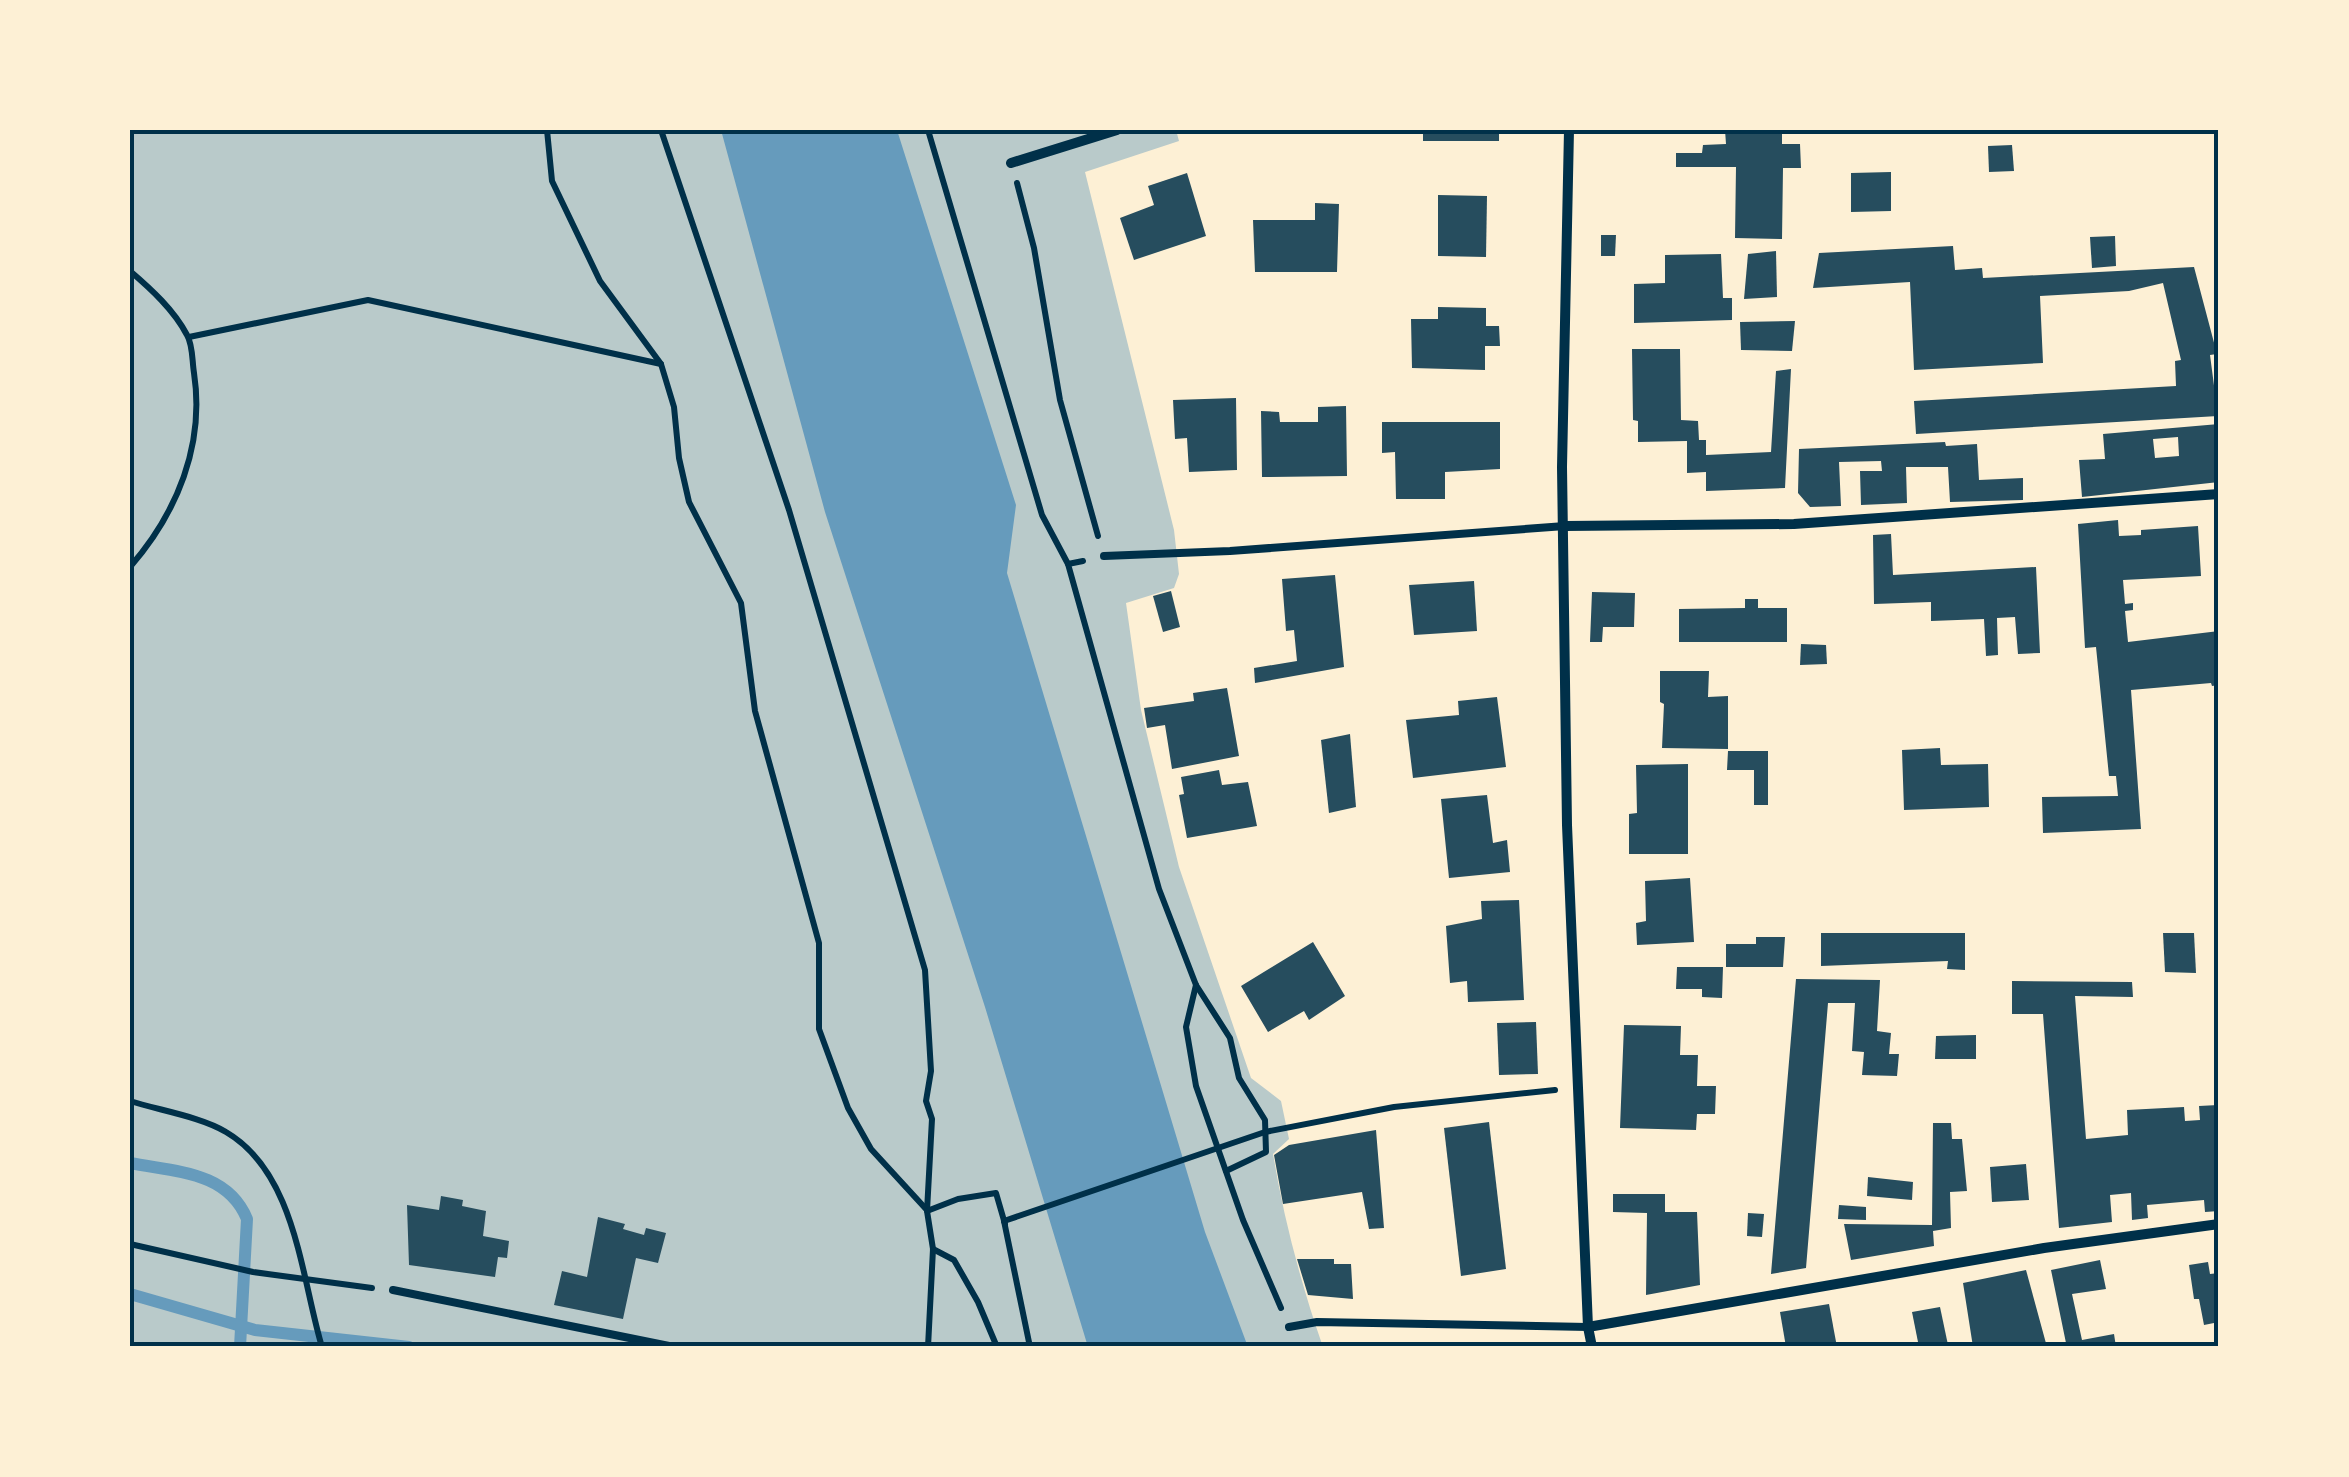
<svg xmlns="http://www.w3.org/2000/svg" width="2349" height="1477" font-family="'Crimson Pro',serif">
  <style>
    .green { fill: #b9caca }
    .water { fill: #669bbc }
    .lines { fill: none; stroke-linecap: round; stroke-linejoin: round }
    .stream { stroke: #669bbc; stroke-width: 12 }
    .building { fill: #264d5e; fill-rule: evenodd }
    .path { stroke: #003049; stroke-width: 6 }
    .service { stroke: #003049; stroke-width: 8 }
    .minor { stroke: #003049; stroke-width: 10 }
    .neatline { fill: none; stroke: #003049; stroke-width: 4 }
  </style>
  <rect width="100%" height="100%" fill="#fdf0d5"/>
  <!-- green -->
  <path class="green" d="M 130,130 L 1176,130 L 1179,141 L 1085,172 L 1174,530 L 1179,574 L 1174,588 L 1126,603 L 1141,710 L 1179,867 L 1251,1078 L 1281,1101 L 1289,1139 L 1273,1154 C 1284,1220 1301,1284 1323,1347 L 130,1347 Z"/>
  <!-- water -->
  <path class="water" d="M 721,130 L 897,130 L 1016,505 L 1007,573 L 1205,1232 L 1248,1347 L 1088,1347 L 985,1007 L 825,512 Z"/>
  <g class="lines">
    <!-- stream -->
    <g class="stream">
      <path d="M 130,1163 C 175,1172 227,1171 247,1219 L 240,1347"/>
      <path d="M 130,1294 L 255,1330 L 409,1347"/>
    </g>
  </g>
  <!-- building -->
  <g class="building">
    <rect x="1423" y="130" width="76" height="11"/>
    <path d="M 1725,130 L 1782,130 L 1782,144 L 1800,144 L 1801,168 L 1783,168 L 1782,239 L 1735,238 L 1736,167 L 1676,167 L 1676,153 L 1702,153 L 1703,145 L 1726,144 Z"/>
    <path d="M 2012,145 L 2014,171 L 1989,172 L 1988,146 Z"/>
    <path d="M 1891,172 L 1891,211 L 1851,212 L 1851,173 Z"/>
    <path d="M 1187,173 L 1206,236 L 1134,260 L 1120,218 L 1154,205 L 1148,186 Z"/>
    <path d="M 1438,195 L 1487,196 L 1486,257 L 1438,256 Z"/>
    <path d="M 1315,203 L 1339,204 L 1337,272 L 1255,272 L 1253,220 L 1315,220 Z"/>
    <path d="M 1601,235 L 1616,235 L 1615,256 L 1601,256 Z"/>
    <path d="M 2115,236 L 2116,266 L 2092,268 L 2090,237 Z"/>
    <path d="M 1953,246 L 1955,270 L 1982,268 L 1983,278 L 2194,267 L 2217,354 L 2210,355 L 2218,416 L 1916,434 L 1914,401 L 2176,386 L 2175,361 L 2181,360 L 2163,283 L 2129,291 L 2040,296 L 2043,363 L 1914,370 L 1910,282 L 1813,288 L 1819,253 Z"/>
    <path d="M 1776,251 L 1777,297 L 1744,299 L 1748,254 Z"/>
    <path d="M 1721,254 L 1723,298 L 1732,298 L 1732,320 L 1634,323 L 1634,284 L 1665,283 L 1665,255 Z"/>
    <path d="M 1438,307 L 1486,308 L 1486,326 L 1499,326 L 1500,346 L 1485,346 L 1485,370 L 1412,368 L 1411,319 L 1438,319 Z"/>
    <path d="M 1795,321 L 1792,351 L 1741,350 L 1740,322 Z"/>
    <path d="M 1632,349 L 1680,349 L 1681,420 L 1698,421 L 1699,440 L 1706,440 L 1706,455 L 1771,452 L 1776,371 L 1791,369 L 1785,488 L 1706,491 L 1706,472 L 1687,473 L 1687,441 L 1638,442 L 1638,421 L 1633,420 Z"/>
    <path d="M 1236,398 L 1237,470 L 1189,472 L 1187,438 L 1175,439 L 1173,400 Z"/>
    <path d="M 1346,406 L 1347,476 L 1262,477 L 1261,411 L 1279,412 L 1280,422 L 1318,422 L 1318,407 Z"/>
    <path d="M 1382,422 L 1500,422 L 1500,469 L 1445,472 L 1445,499 L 1396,499 L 1395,452 L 1382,453 Z"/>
    <path d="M 2219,424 L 2219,482 L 2082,497 L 2079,460 L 2105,459 L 2103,434 ZM 2178,437 L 2179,456 L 2155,458 L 2153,439 Z"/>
    <path d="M 1945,442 L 1946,446 L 1977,444 L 1979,480 L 2023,478 L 2023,500 L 1950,502 L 1948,467 L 1906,467 L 1907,503 L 1861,505 L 1860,471 L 1882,471 L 1881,461 L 1839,462 L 1841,506 L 1810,507 L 1798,493 L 1799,449 Z"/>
    <path d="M 2118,520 L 2119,536 L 2141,535 L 2141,530 L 2198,526 L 2201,576 L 2123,580 L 2125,604 L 2133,603 L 2133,610 L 2125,611 L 2128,642 L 2219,631 L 2219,685 L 2212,686 L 2211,683 L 2131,690 L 2141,829 L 2043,833 L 2042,797 L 2118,796 L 2116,776 L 2109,776 L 2096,647 L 2085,648 L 2078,524 Z"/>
    <path d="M 1891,534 L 1893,575 L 2036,567 L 2040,653 L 2018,654 L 2015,617 L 1997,618 L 1998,655 L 1986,656 L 1984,619 L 1931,621 L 1931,602 L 1874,604 L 1873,535 Z"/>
    <path d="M 1335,575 L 1344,667 L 1255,683 L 1254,668 L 1297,661 L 1294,630 L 1286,631 L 1282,579 Z"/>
    <path d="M 1474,581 L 1477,631 L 1414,635 L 1409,585 Z"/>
    <path d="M 1171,591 L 1180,627 L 1163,632 L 1153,596 Z"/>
    <path d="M 1592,592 L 1635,593 L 1634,627 L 1603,627 L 1602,642 L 1590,642 Z"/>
    <path d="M 1745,599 L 1758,599 L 1758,608 L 1787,608 L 1787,642 L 1679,642 L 1679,609 L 1745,608 Z"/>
    <path d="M 1801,644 L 1826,645 L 1827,664 L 1800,665 Z"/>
    <path d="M 1660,671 L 1709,671 L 1708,697 L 1728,696 L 1728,749 L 1662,748 L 1664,704 L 1660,702 Z"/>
    <path d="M 1227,688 L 1239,756 L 1172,769 L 1165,725 L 1147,728 L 1144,708 L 1194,701 L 1193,693 Z"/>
    <path d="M 1497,697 L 1506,767 L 1413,778 L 1406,720 L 1459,715 L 1458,701 Z"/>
    <path d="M 1350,734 L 1356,807 L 1329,813 L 1321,740 Z"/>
    <path d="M 1940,748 L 1941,765 L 1988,764 L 1989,807 L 1904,810 L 1902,750 Z"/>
    <path d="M 1728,751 L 1768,751 L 1768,805 L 1754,805 L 1754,770 L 1727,770 Z"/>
    <path d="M 1688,764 L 1688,854 L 1629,854 L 1629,814 L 1637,813 L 1636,765 Z"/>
    <path d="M 1219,770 L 1222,785 L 1248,782 L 1257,826 L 1187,838 L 1179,795 L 1184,794 L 1181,777 Z"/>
    <path d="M 1487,795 L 1493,843 L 1507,840 L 1510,872 L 1449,878 L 1441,799 Z"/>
    <path d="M 1690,878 L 1694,942 L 1637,945 L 1636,923 L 1646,921 L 1645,881 Z"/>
    <path d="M 1519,900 L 1524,1000 L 1468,1002 L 1467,981 L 1450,983 L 1446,926 L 1482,919 L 1481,901 Z"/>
    <path d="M 1821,933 L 1965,933 L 1965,970 L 1947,969 L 1948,961 L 1821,966 Z"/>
    <path d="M 2163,933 L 2194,933 L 2196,973 L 2165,972 Z"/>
    <path d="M 1756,937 L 1785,937 L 1783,967 L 1726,967 L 1726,944 L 1756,944 Z"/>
    <path d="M 1313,942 L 1345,996 L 1309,1020 L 1304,1011 L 1268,1032 L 1241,986 Z"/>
    <path d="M 1677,967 L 1723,967 L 1722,998 L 1702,997 L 1702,989 L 1676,989 Z"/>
    <path d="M 1796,979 L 1880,980 L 1877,1031 L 1891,1033 L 1889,1054 L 1899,1054 L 1897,1076 L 1862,1075 L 1864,1052 L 1852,1051 L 1855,1003 L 1828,1003 L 1806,1268 L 1771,1274 Z"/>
    <path d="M 2012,981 L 2132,982 L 2133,997 L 2075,996 L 2086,1139 L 2128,1135 L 2127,1110 L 2184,1107 L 2185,1121 L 2200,1120 L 2199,1106 L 2218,1105 L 2219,1211 L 2205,1212 L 2204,1200 L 2147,1205 L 2148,1218 L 2132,1220 L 2131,1193 L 2110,1195 L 2112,1222 L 2059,1228 L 2043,1014 L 2012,1014 Z"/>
    <path d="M 1536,1022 L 1538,1074 L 1499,1075 L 1497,1023 Z"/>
    <path d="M 1624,1025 L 1681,1026 L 1680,1055 L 1698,1055 L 1697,1086 L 1716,1086 L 1715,1114 L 1697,1114 L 1696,1130 L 1620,1128 Z"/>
    <path d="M 1976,1035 L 1976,1059 L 1935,1059 L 1936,1036 Z"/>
    <path d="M 1489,1122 L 1506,1269 L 1461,1276 L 1444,1128 Z"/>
    <path d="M 1933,1123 L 1951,1123 L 1952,1139 L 1962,1139 L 1967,1191 L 1950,1192 L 1951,1228 L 1933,1231 L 1934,1246 L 1851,1260 L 1844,1224 L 1932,1225 Z"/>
    <path d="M 1376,1130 L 1384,1228 L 1369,1229 L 1362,1192 L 1283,1204 L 1274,1155 L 1289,1145 Z"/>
    <path d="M 2026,1164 L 2029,1200 L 1992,1202 L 1990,1167 Z"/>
    <path d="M 1868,1177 L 1913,1182 L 1912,1200 L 1867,1196 Z"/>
    <path d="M 1613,1194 L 1665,1194 L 1665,1212 L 1697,1212 L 1700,1285 L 1646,1295 L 1647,1213 L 1613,1212 Z"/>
    <path d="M 441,1196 L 463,1200 L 462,1206 L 486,1211 L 483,1236 L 509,1241 L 507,1258 L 498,1257 L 495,1277 L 409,1265 L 407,1205 L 439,1210 Z"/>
    <path d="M 1839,1205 L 1866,1207 L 1866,1220 L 1838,1219 Z"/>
    <path d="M 1748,1213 L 1764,1214 L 1762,1237 L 1747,1236 Z"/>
    <path d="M 598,1217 L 625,1224 L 623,1229 L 644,1235 L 646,1228 L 666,1233 L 658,1263 L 636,1258 L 623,1319 L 554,1305 L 562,1271 L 587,1277 Z"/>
    <path d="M 1297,1259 L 1334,1259 L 1334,1264 L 1351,1264 L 1353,1299 L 1308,1295 Z"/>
    <path d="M 2100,1260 L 2106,1289 L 2072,1294 L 2082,1340 L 2114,1334 L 2116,1347 L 2053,1347 L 2066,1343 L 2051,1270 Z"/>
    <path d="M 2208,1262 L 2210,1274 L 2219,1273 L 2219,1322 L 2204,1325 L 2199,1299 L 2194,1299 L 2189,1265 Z"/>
    <path d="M 2026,1270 L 2047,1347 L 1973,1347 L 1963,1283 Z"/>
    <path d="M 1829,1304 L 1837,1347 L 1786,1347 L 1780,1312 Z"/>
    <path d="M 1940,1307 L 1948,1345 L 1919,1347 L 1912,1312 Z"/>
  </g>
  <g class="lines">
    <!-- path -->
    <g class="path">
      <path d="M 547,130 L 552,181 L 600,281 L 661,364 L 674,407 L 679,458 L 689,502 L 741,603 L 755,711 L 819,943 L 819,1029 L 848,1108 L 871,1149 L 926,1209"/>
      <path d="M 661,130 L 789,510 L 925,970 L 931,1071 L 926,1101 L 932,1119 L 927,1211 L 933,1249 L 928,1347"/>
      <path d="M 928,130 L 1042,515 L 1068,564"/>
      <path d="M 1017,183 L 1034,248 L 1060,400 L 1098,536"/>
      <path d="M 130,271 C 151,289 174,310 187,335 C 193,345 192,361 194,373 C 205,445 177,513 130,567"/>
      <path d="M 189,337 L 368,300 L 661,364"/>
      <path d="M 1083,561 L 1068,564 L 1159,889 L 1196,985 L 1230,1038 L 1239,1078 L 1265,1120 L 1266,1152 L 1226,1171"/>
      <path d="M 1196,985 L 1186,1027 L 1196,1086 L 1243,1220 L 1281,1308"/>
      <path d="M 130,1101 C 158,1110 202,1117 226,1132 C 296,1173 301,1277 322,1347"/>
      <path d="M 927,1211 L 958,1199 L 996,1193 L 1005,1224"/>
      <path d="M 1004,1221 L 1265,1132 L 1394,1107 L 1555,1090"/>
      <path d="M 1004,1221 L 1030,1347"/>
      <path d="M 130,1244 L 253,1272 L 372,1288"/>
      <path d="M 933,1249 L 954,1260 L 978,1302 L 997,1347"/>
    </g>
    <!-- service -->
    <g class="service">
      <path d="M 1104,556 L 1230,551 L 1565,526"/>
      <path d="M 393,1290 L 674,1347"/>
      <path d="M 1289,1327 L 1317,1322 L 1588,1327"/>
    </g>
    <!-- minor -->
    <g class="minor">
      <path d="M 1569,130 L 1562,467 L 1567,825 L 1588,1327 L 1592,1347"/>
      <path d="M 1011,163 L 1117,130"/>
      <path d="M 1565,526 L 1794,524 L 2219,494"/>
      <path d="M 1588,1327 L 2044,1248 L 2219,1224"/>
    </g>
  </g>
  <!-- border -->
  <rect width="2349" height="1477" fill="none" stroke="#fdf0d5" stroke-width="265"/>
  <rect x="132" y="132" width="2084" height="1212" class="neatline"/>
</svg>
